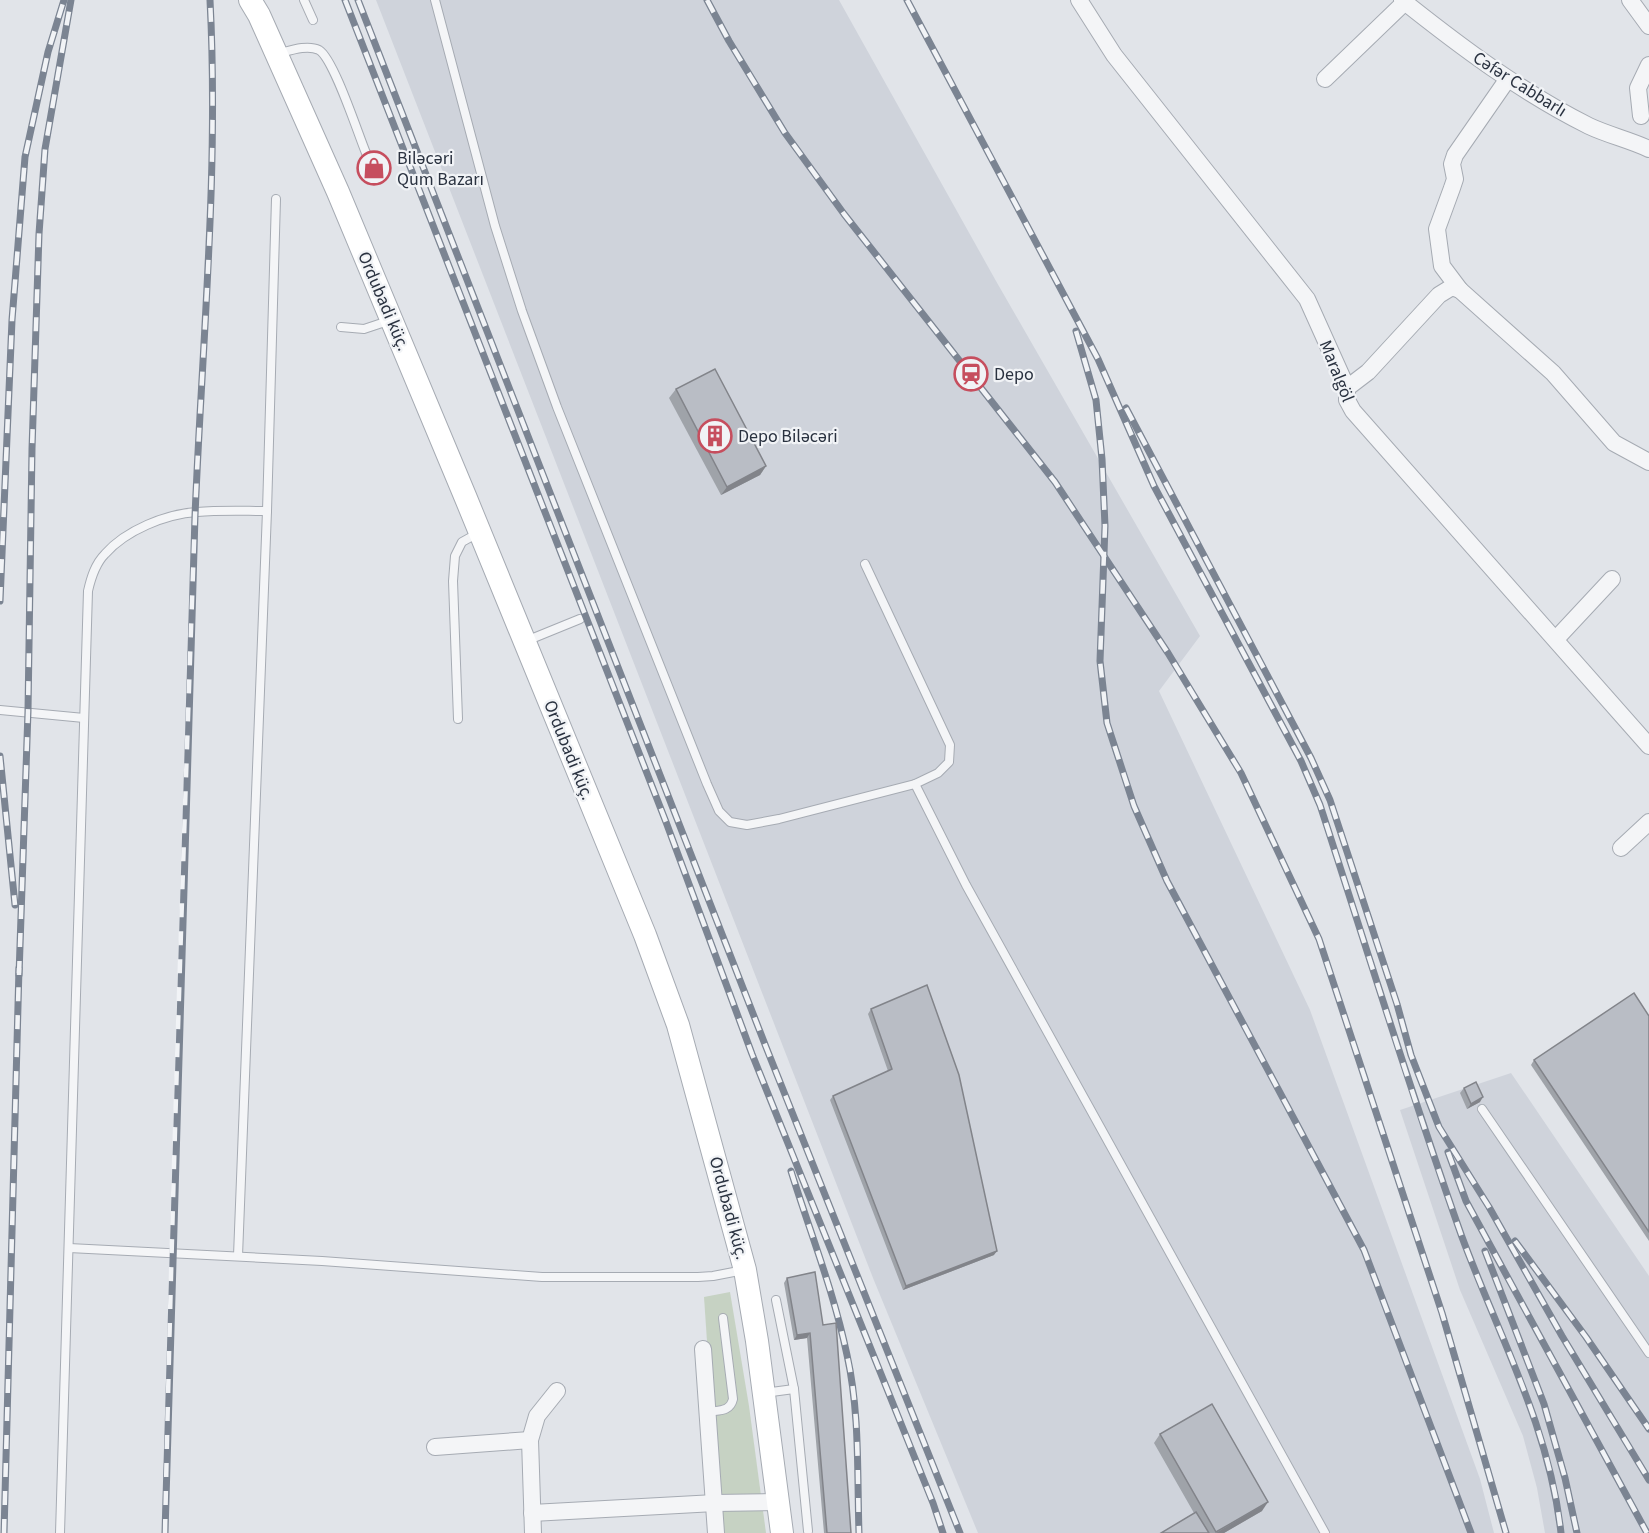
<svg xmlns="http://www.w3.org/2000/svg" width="1649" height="1533" font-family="'Source Sans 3',sans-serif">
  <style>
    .built { fill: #cfd3db }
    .green { fill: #c6d2c3 }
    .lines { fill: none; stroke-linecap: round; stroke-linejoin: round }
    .service-casing { stroke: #a6abb3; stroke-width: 10 }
    .minor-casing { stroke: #a6abb3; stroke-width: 18 }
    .secondary-casing { stroke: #a6abb3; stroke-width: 24 }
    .service { stroke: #f4f5f7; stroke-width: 8 }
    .minor { stroke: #f4f5f7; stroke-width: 16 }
    .secondary { stroke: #fff; stroke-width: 22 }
    .rail-casing { stroke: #7b8492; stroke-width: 7 }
    .rail { stroke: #f1f3f6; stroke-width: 4.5; stroke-dasharray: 14; stroke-linecap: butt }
    .wall { fill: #9fa3a9 }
    .shaded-wall { fill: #82848a }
    .building { fill: #b9bdc5; stroke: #82848a; stroke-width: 1.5 }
    .labels { text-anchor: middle; stroke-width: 4.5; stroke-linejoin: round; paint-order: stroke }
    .street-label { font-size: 18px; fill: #2a3240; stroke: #f1f3f6 }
    .poi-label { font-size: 18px; fill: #2a3240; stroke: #f1f3f6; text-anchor: start }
  </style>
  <rect width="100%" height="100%" fill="#e1e4e9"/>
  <!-- built -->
  <g class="built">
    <path d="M 376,0 L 839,0 L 996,281 L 1200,636 L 1159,691 L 1310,1010 L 1480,1479 L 1494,1533 L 978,1533 L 873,1278 Z"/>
    <path d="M 1511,1073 L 1649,1276 L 1649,1533 L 1545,1533 L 1537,1488 L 1523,1436 L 1460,1290 L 1400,1110 Z"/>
  </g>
  <!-- green -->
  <path class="green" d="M 730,1292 L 749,1406 L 766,1533 L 720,1533 L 704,1297 Z"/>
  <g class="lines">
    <defs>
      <g id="service">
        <path d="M 304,0 L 313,20"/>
        <path d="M 435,0 L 495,226 L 522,311 L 557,407 L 707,784 L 719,811 L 730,822 L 747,825 L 779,819 L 915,784 L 938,773 L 949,762 L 950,745 L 865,564"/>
        <path d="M 277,54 C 289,51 307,44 319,50 C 334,59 358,134 366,153"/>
        <path d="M 341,327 L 364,329 L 391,320"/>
        <path d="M 526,641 L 580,619"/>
        <path d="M 0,710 L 84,718"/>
        <path d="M 458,719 L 453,581 L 455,556 L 462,542 L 480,532"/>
        <path d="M 915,784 L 966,885 L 1325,1533"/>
        <path d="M 1482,1109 L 1649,1353"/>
        <path d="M 69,1248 L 322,1261 L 542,1277 L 698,1277 L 713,1276 L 744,1270"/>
        <path d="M 238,1256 L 267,511 L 276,199"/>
        <path d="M 776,1300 L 794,1389 L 808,1531"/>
        <path d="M 764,1393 L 794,1389"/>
        <path d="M 708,1412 C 719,1410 730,1412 733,1399 L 723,1318"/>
        <path d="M 60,1533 L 88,591 C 91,578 95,564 105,554 C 126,530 166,514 197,512 C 220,510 243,511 267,511"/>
      </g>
      <g id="minor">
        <path d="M 1079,0 L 1114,55 L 1307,299 L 1347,388 L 1347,400 L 1353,411 L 1649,746"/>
        <path d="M 1402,0 C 1461,47 1521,92 1589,126 C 1608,135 1630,140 1649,149"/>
        <path d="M 1630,0 L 1649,26"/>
        <path d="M 1325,79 L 1405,2"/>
        <path d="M 1641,116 L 1638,88 L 1649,65"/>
        <path d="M 1460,290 L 1442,266 L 1437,229 L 1452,188 L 1455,179 L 1452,164 L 1455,155 L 1507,80"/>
        <path d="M 1347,388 L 1368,372 L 1439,295 L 1452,287 L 1460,290 L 1553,373 L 1614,443 L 1649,462"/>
        <path d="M 1556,639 L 1612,579"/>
        <path d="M 1621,848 L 1649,822"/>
        <path d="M 703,1349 L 716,1533"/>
        <path d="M 435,1447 L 530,1440"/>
        <path d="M 532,1513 L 715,1503 L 778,1502"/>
        <path d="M 533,1533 L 530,1440 L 537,1416 L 557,1391"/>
      </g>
      <path id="secondary" d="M 250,0 L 259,15 L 338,192 L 465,496 L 645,935 L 678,1025 L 745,1270 L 757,1341 L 782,1533"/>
    </defs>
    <!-- service casing -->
    <use href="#service" class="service-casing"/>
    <!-- minor casing -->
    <use href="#minor" class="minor-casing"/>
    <!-- secondary casing -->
    <use href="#secondary" class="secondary-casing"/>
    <!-- service -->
    <use href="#service" class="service"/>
    <!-- minor -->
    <use href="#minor" class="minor"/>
    <!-- secondary -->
    <use href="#secondary" class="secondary"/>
    <defs>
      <g id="rail">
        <path d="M 345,0 L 666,822 L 752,1054 L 933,1503 L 943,1533"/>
        <path d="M 358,0 L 766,1047 L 960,1533"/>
        <path d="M 707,0 L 729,41 L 785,133 L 844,214 L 1055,482 L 1168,653 L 1241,773 L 1319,939 L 1442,1313 L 1506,1533"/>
        <path d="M 907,0 L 1098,359 L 1154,486 L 1301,761 L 1320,805 C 1367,949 1411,1094 1462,1237 C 1499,1337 1549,1425 1561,1533"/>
        <path d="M 1076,331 L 1096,400 L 1102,459 L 1105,526 L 1100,661 L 1107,723 L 1134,806 L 1167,881 L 1364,1250 L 1471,1533"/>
        <path d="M 1126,408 L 1311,758 L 1330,800 L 1397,1004 L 1411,1055 L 1439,1127 L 1489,1207 L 1562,1336 L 1649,1480"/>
        <path d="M 0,601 L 12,320 L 25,157 L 48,52 L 64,0"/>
        <path d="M 0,756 L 15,905"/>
        <path d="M 19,975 L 28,711 L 32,449 L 39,234 L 45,149 L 71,0"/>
        <path d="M 1448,1152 L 1466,1201 L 1647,1533"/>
        <path d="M 791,1171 C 810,1232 834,1292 847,1355 C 860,1413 857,1474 859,1533"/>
        <path d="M 1515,1241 L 1586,1337 L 1649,1429"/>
        <path d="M 1485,1251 L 1544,1404 L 1565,1478 L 1577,1533"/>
        <path d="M 4,1533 L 19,968"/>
        <path d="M 165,1533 C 172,1194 183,855 195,516 C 202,344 219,172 210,0"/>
      </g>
    </defs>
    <!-- rail casing -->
    <use href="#rail" class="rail-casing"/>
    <!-- rail -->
    <use href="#rail" class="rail"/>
  </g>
  <!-- wall -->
  <g class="wall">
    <path d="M 676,389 L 766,466 L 760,475 L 721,495 L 669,398 Z"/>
    <path d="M 871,1009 L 994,1255 L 903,1290 L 830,1100 L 833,1096 L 888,1071 L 868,1014 Z"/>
    <path d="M 1649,1016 L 1649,1241 L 1531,1065 L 1534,1060 Z"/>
    <path d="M 1464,1088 L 1480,1102 L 1467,1109 L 1460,1093 Z"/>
    <path d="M 815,1272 L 851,1533 L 824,1533 L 807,1338 L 794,1340 L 784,1283 L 787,1278 Z"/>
    <path d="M 1160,1434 L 1262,1511 L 1224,1533 L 1161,1533 L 1194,1513 L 1154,1443 Z"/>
  </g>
  <!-- shaded-wall -->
  <g class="shaded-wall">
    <path d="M 766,466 L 760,475 L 721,495 L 727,487 Z"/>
    <path d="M 1483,1097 L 1480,1102 L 1467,1109 L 1471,1104 Z"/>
    <path d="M 997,1251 L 994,1255 L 903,1290 L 906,1286 Z"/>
    <path d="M 810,1333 L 807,1338 L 794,1340 L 797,1335 Z"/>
    <path d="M 1268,1502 L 1262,1511 L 1224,1533 L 1216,1533 Z"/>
  </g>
  <!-- building -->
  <g class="building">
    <path d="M 715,369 L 766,466 L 727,487 L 676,389 Z"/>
    <path d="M 927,985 L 959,1075 L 997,1251 L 906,1286 L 833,1096 L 892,1069 L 871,1009 Z"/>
    <path d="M 1634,993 L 1649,1016 L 1649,1232 L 1534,1060 Z"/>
    <path d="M 1476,1082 L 1483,1097 L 1471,1104 L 1464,1088 Z"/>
    <path d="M 815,1272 L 823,1325 L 836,1323 L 851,1533 L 827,1533 L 810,1333 L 797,1335 L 787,1278 Z"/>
    <path d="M 1212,1404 L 1268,1502 L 1216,1532 L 1160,1434 Z"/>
    <path d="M 1196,1512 L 1209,1533 L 1161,1533 Z"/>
  </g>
  <!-- icons -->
  <defs>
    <symbol id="shop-ring" viewBox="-11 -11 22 22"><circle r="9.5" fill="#f1f3f6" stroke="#c64e5e" stroke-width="1.5"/><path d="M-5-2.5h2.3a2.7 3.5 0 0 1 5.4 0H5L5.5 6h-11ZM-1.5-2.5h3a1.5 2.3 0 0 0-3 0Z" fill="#c64e5e"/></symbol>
    <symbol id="station-ring" viewBox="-11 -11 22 22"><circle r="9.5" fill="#f1f3f6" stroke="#c64e5e" stroke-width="1.5"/><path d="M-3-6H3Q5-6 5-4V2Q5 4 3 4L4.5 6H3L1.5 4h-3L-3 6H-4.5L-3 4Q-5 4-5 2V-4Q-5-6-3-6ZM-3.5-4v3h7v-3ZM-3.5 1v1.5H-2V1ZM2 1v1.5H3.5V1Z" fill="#c64e5e"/></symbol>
    <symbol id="building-ring" viewBox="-11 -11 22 22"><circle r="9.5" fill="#f1f3f6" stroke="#c64e5e" stroke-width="1.5"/><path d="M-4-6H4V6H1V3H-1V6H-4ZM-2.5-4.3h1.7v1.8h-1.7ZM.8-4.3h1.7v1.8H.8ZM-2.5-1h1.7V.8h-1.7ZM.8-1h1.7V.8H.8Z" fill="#c64e5e"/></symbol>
  </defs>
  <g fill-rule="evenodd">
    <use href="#shop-ring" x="355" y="149" width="38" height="38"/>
    <use href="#station-ring" x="952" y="355" width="38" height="38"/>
    <use href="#building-ring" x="696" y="417" width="38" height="38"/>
  </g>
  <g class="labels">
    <!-- street labels -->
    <g class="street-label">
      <text transform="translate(1520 84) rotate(32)" y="6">Cəfər Cabbarlı</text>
      <text transform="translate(384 301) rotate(67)" y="6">Ordubadi küç.</text>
      <text transform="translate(1337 371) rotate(68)" y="6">Maralgöl</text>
      <text transform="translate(569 750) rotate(68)" y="6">Ordubadi küç.</text>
      <text transform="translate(729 1208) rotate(75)" y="6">Ordubadi küç.</text>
    </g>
    <!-- poi labels -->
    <g class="poi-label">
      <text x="397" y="164">Biləcəri<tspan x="397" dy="21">Qum Bazarı</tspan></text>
      <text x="994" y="380">Depo</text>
      <text x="738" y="442">Depo Biləcəri</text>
    </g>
  </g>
</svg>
